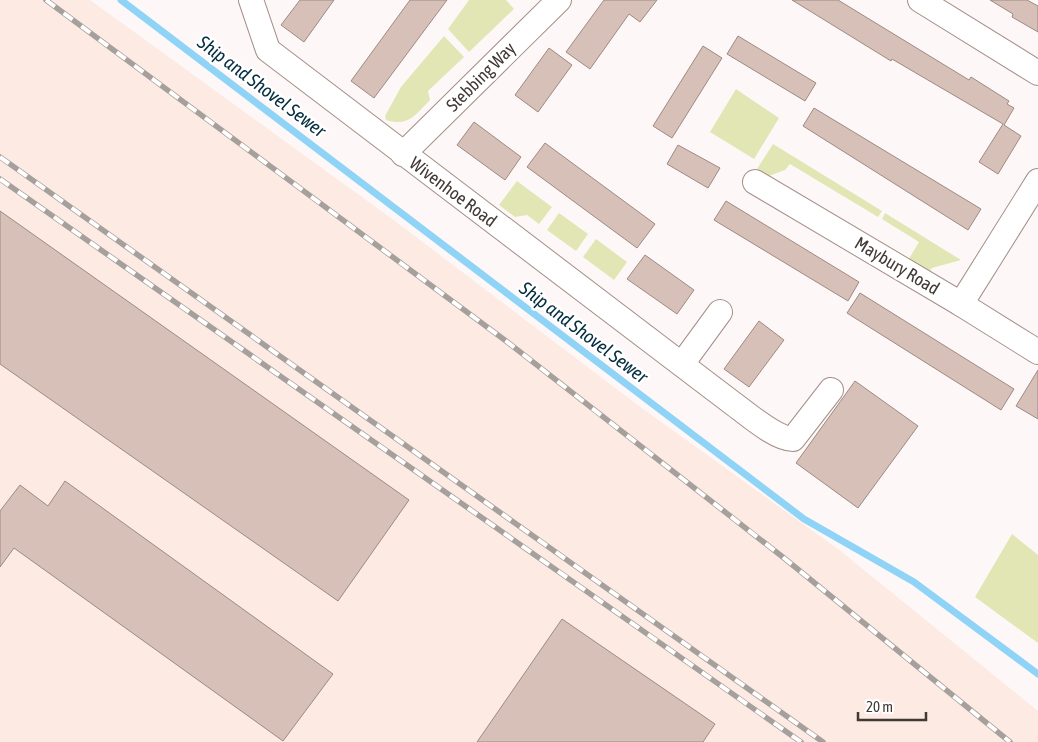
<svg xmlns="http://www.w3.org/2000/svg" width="1038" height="742" font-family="'Asap Condensed',sans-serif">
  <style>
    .built { fill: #fceae3 }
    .green { fill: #e2e6b5 }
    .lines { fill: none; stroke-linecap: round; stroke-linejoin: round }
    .stream { stroke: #8fd3f7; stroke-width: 7 }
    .building { fill: #d6c0b7; stroke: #9e8a82 }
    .street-casing { stroke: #a48f87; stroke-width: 26 }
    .street { stroke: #fff; stroke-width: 24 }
    .rail-casing { stroke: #a6a09d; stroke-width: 5.5 }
    .rail { stroke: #fff; stroke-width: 4; stroke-dasharray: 11; stroke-linecap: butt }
    .labels { text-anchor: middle; stroke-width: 5; stroke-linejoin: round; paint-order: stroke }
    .street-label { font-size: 18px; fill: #413935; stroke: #fff }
    .water-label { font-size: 19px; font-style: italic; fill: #042e40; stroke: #fff }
  </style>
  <rect width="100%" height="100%" fill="#fdf8f7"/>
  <!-- built -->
  <path class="built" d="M 0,0 L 90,0 L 395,221 L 639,406 L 838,549 L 1038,711 L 1038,742 L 0,742 Z"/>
  <!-- green -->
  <g class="green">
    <path d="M 469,0 L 506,0 L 514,9 L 469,52 L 448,29 Z"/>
    <path d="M 444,36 L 464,57 L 428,91 L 430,100 C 415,115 409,127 386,120 L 385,116 L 401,87 Z"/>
    <path d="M 736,89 L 779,118 L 754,159 L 710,132 Z"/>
    <path d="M 773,144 L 882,211 L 878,217 L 790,164 L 785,170 L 769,176 L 757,169 Z"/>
    <path d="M 517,181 L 552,207 L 539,224 L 527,215 L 515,217 L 499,205 Z"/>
    <path d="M 559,213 L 588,234 L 576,251 L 547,230 Z"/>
    <path d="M 885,213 L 961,260 L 932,268 L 927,275 L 907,262 L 919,242 L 882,219 Z"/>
    <path d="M 596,239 L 627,262 L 614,280 L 583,257 Z"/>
    <path d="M 1012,534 L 1038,555 L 1038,643 L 975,597 Z"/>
  </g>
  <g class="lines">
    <!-- stream -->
    <path class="stream" d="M 121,0 L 804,519 L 914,582 L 1038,674"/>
  </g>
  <!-- building -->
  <g class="building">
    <path d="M 300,0 L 334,0 L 304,42 L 281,25 Z"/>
    <path d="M 410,0 L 447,0 L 374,98 L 351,81 Z"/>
    <path d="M 604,0 L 657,0 L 640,22 L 629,14 L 590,69 L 566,52 Z"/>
    <path d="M 792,0 L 838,0 L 969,80 L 971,77 L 1009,101 L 1007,104 L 1014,108 L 1004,125 L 1021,136 L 998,174 L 979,162 L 1003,124 L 892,59 L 891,61 Z"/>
    <path d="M 990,0 L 1027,0 L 1038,6 L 1038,32 L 1012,17 L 1013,14 Z"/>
    <path d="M 738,36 L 816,83 L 805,101 L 727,54 Z"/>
    <path d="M 703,46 L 722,58 L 672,138 L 653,126 Z"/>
    <path d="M 549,48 L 572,65 L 538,112 L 515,95 Z"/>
    <path d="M 814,108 L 981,209 L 968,230 L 803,126 Z"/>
    <path d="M 474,122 L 521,157 L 505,180 L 457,145 Z"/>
    <path d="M 545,143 L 655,224 L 637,248 L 527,167 Z"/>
    <path d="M 678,145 L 720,168 L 708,188 L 667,164 Z"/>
    <path d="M 726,201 L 859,282 L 848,301 L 714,220 Z"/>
    <path d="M 0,211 L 409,500 L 338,601 L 0,364 Z"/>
    <path d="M 645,255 L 694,290 L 677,314 L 627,279 Z"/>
    <path d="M 860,293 L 1014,389 L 1001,410 L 847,313 Z"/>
    <path d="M 759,321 L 784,340 L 749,387 L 724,369 Z"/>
    <path d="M 1038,370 L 1038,419 L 1016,406 Z"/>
    <path d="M 855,381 L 918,426 L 858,508 L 796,463 Z"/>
    <path d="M 65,481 L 333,674 L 283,741 L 14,548 L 0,567 L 0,511 L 20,485 L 48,506 Z"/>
    <path d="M 562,619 L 715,724 L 703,742 L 477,742 Z"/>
  </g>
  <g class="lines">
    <defs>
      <g id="street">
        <path d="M 251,0 L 268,50 L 735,405 C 749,415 776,439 793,439 L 831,390"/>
        <path d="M 920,0 L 1038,73"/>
        <path d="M 403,154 L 559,0"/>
        <path d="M 755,182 L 961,304 L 1038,352"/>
        <path d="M 961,304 L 1038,181"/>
        <path d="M 682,364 L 720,312"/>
      </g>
    </defs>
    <!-- street casing -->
    <use href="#street" class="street-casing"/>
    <!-- street -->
    <use href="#street" class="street"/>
    <defs>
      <g id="rail">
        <path d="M 46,0 L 506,341 L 784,558 L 1010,742"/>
        <path d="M 0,157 L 823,742"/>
        <path d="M 0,179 L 801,742"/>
      </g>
    </defs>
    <!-- rail casing -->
    <use href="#rail" class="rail-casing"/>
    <!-- rail -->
    <use href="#rail" class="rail"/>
  </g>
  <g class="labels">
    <!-- street labels -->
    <g class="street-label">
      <text transform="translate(481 77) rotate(-45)" y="6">Stebbing Way</text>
      <text transform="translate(453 192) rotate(37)" y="6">Wivenhoe Road</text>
      <text transform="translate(897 266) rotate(31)" y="6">Maybury Road</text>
    </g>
    <!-- water labels -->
    <g class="water-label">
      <text transform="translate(262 86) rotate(37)" y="7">Ship and Shovel Sewer</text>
      <text transform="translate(584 332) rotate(37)" y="7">Ship and Shovel Sewer</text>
    </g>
  </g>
  <!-- scale -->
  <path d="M858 712v8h68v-8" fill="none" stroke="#413935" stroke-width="2.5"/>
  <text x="866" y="712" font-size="15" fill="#413935" stroke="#ffffff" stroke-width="4" paint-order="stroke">20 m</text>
</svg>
